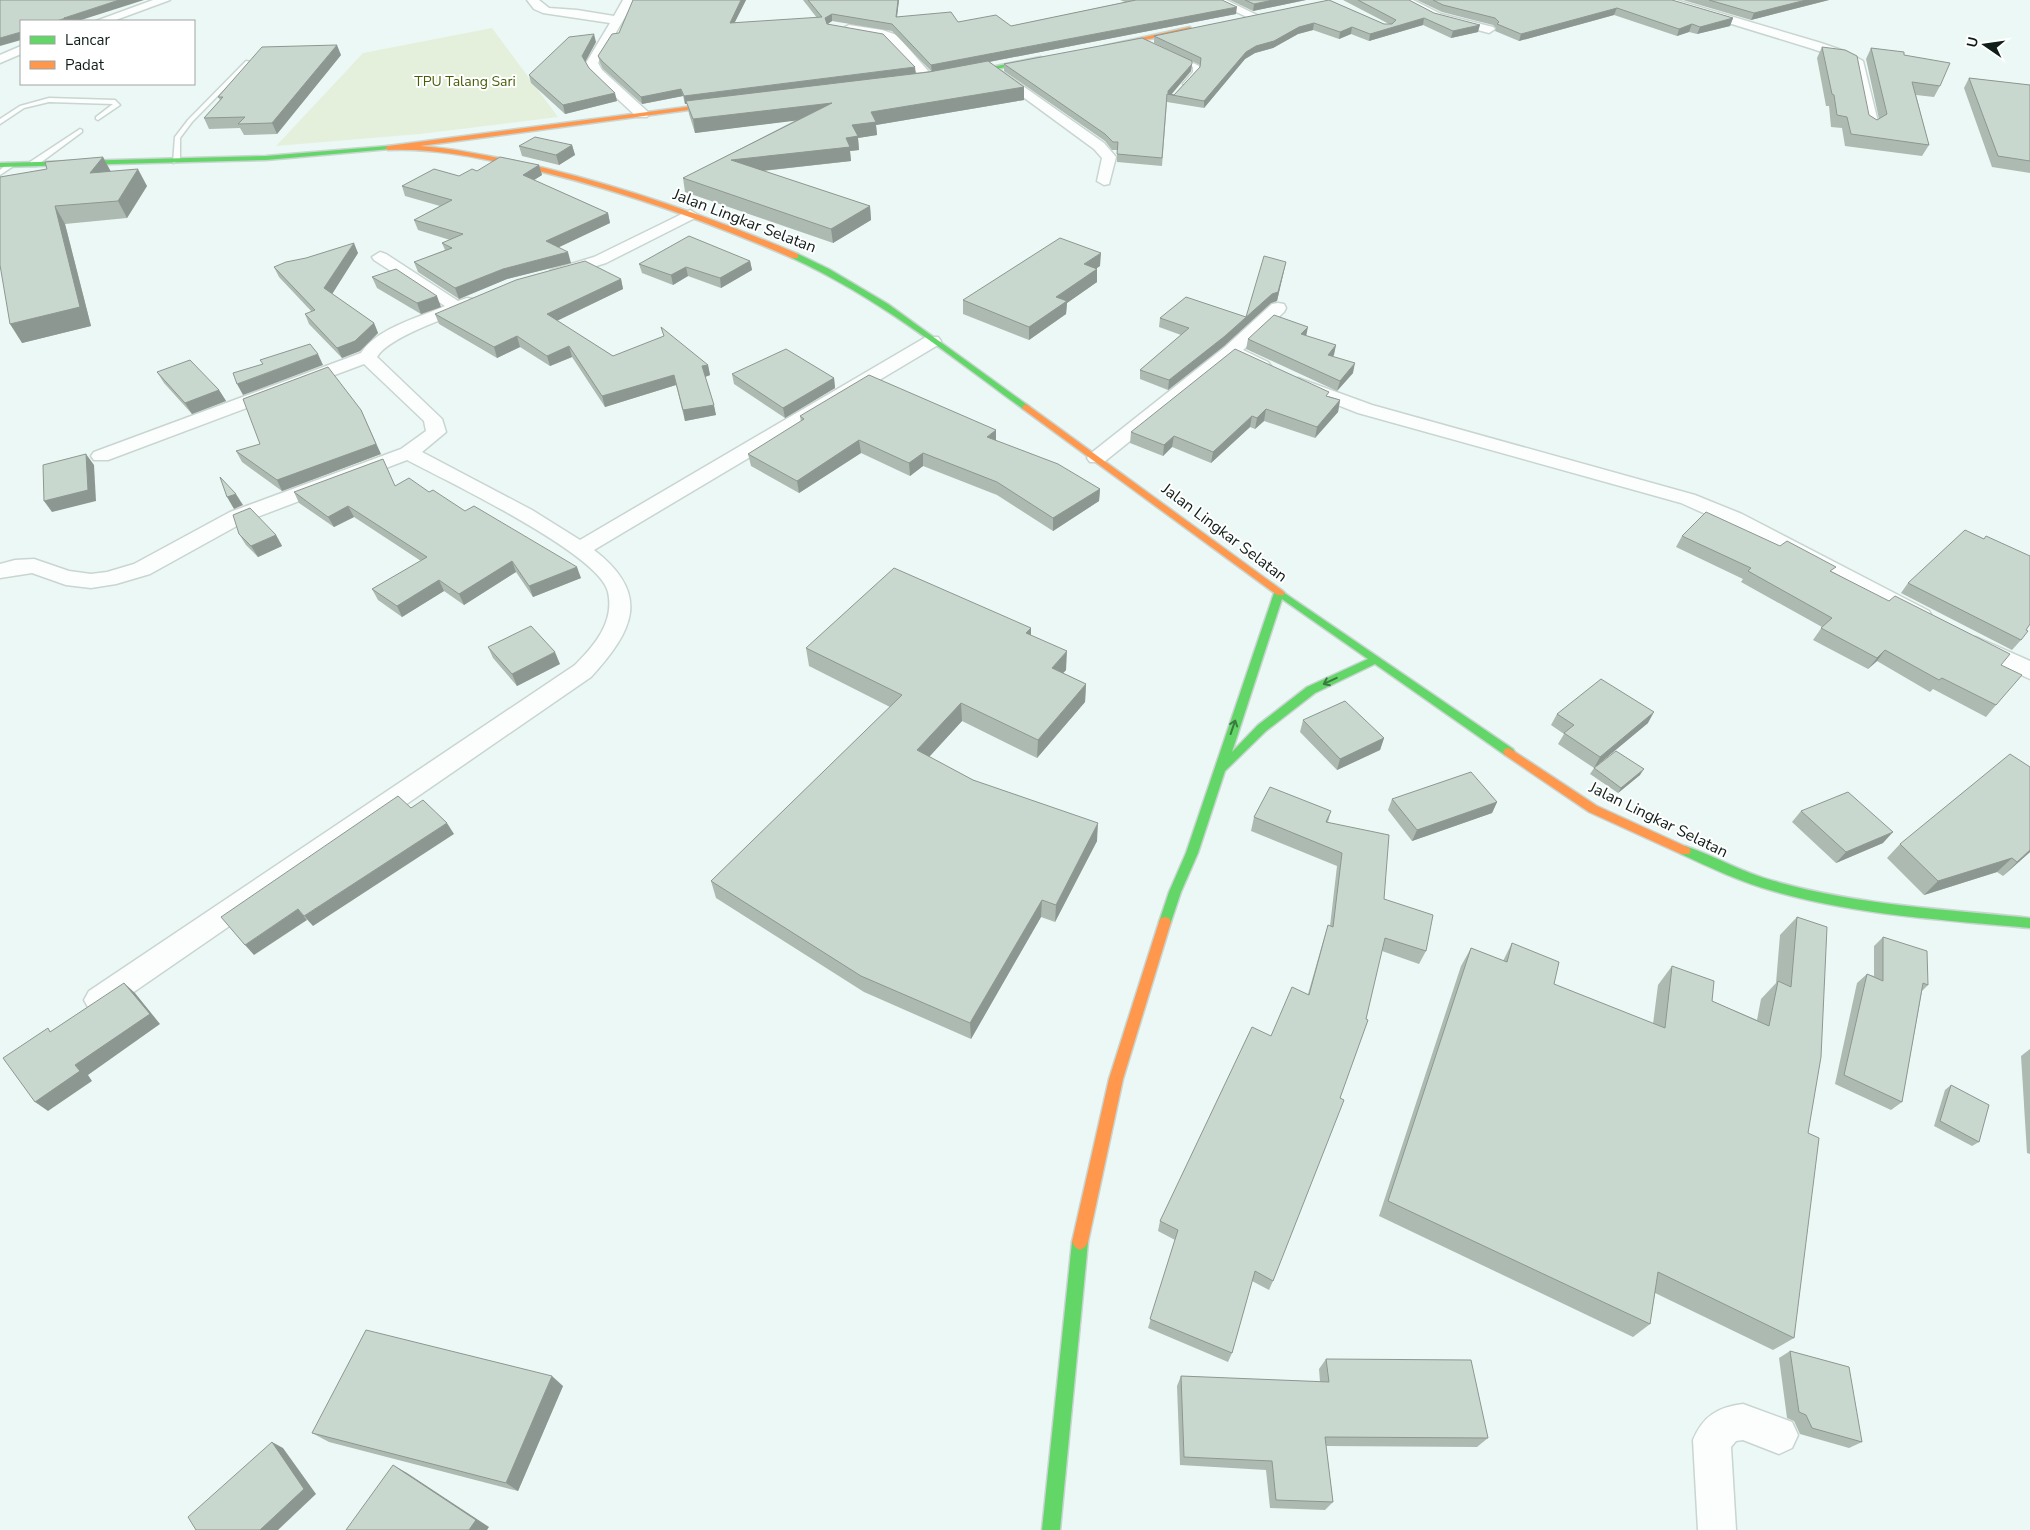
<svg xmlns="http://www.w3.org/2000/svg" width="2030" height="1530" font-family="'Nunito Sans',sans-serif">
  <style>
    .green { fill: #e4f0dc }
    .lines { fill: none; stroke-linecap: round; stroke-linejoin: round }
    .lane-casing { stroke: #c8d5d1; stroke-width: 3 }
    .street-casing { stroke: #c8d5d1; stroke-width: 3 }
    .fast-casing { stroke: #c8d5d1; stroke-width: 3 }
    .slow-casing { stroke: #c8d5d1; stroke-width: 3 }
    .lane { fill: #fcfefe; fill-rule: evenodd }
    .street { fill: #fcfefe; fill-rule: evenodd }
    .fast { fill: #63d668; fill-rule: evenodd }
    .slow { fill: #ff974d; fill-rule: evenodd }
    .wall { fill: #adbab2; fill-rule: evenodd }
    .shaded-wall { fill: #8d9791 }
    .building { fill: #c9d8cf; stroke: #8d9791 }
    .oneway { stroke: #3a7a41 }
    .labels { text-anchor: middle; stroke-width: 4; stroke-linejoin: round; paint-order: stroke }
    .far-park-label { font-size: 14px; fill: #475e09; stroke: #fff }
    .street-label { font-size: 16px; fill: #101e1a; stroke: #fff }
  </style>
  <rect width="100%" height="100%" fill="#ecf8f5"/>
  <!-- green -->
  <path class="green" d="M 492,28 L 558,117 L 420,134 L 276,146 L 363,53 Z"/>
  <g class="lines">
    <defs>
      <g id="lane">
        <path d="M 1177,55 L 1199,66 L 1199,72 L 1188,85 L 1183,84 L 1193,72 L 1193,67 L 1175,58 Z"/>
        <path d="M 246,61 L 251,62 L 192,122 L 180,138 L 180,161 L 173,163 L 175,137 L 188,120 Z"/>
        <path d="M 49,98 L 115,100 L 120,105 L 98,120 L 96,119 L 96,117 L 113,104 L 49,102 L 24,108 L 0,124 L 0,119 L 20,106 Z"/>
        <path d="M 80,129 L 82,130 L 82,132 L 36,166 L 30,166 L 30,162 Z"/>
        <path d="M 8,163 L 15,165 L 0,175 L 0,170 Z"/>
      </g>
      <g id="street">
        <path d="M 153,0 L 170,0 L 113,21 L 96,21 Z"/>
        <path d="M 527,0 L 539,0 L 549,8 L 577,10 L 614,16 L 623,0 L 635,0 L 598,63 L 602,70 L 647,111 L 649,114 L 647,117 L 637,117 L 592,75 L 586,63 L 610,23 L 543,13 L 534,9 Z"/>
        <path d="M 1211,0 L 1226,0 L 1259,16 L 1257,18 L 1249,18 Z"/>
        <path d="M 1398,0 L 1413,0 L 1441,14 L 1493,27 L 1495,29 L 1489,33 L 1433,18 Z"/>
        <path d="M 1658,0 L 1676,0 L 1821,43 L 1847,52 L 1863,61 L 1879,126 L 1872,130 L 1865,126 L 1853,66 L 1839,58 L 1813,49 L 1660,2 Z"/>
        <path d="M 849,25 L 882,30 L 897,35 L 935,79 L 929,83 L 925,82 L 889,41 L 845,31 L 845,27 Z"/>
        <path d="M 21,46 L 21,54 L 0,63 L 0,55 Z"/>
        <path d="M 997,68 L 1104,143 L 1116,157 L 1109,184 L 1104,185 L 1097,181 L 1102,158 L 1094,149 L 993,75 L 991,72 L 993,69 Z"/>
        <path d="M 690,210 L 698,215 L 695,218 L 606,263 L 557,278 L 549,273 L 551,270 L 594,257 Z"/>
        <path d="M 380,252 L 386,254 L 458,301 L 467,298 L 473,299 L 475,303 L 473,307 C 450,317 388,337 377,357 L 442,419 L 446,432 L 422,452 L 532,510 L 580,540 L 926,337 L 938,337 L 941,341 L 938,345 L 594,550 C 651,594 634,630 591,677 L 109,1009 L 99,1013 L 89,1009 L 84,1000 L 89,991 L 575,665 C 594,646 615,622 608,592 C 600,554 445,480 407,460 L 244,522 L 150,574 L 116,584 L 91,588 L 66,585 L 32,573 L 0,578 L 0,564 L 15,560 L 34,559 L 69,571 L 91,574 L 107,572 L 134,564 L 230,512 L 401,449 L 426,431 L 424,421 L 364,364 L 108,460 L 94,460 L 91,456 L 94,452 L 361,353 C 377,328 418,318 445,306 L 374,260 L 372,257 Z"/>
        <path d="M 1278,303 L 1284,304 L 1286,308 L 1284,312 L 1243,350 L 1268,362 L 1271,366 L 1268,370 L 1256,370 L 1233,358 L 1104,462 L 1090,462 L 1087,458 L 1090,454 L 1225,347 L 1272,304 Z"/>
        <path d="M 1298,378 L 1372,405 L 1695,495 L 1742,514 L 1929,611 L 1932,616 L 1929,621 L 1921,624 L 1913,621 L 1728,524 L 1681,503 L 1358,413 L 1292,387 L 1289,383 L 1292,379 Z"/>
        <path d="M 1976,637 L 2030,661 L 2030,679 L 1968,651 L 1965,645 L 1968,639 Z"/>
        <path d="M 1743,1404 L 1792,1422 L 1798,1435 L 1792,1448 L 1779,1454 L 1743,1440 L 1736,1441 L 1731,1447 L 1736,1530 L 1698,1530 L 1693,1440 C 1703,1416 1718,1407 1743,1404 Z"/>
      </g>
      <g id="fast">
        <path d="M 1041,57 L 1043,60 L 960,76 L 957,74 Z"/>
        <path d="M 388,146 L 391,148 L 390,149 L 266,160 L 0,167 L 0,163 L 266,156 Z"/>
        <path d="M 792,254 L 798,254 L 829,269 L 888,304 L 1030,407 L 1029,409 L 1023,409 C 948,354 877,297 792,258 Z"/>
        <path d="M 1280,590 L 1513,749 L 1515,752 L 1513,755 L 1505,755 L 1375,664 L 1315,693 L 1266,731 L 1225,771 L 1198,853 L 1181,892 L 1171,922 L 1169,926 L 1165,927 L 1161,926 L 1159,922 L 1169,892 L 1186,853 L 1274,593 ZM 1282,599 L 1368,659 L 1307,687 L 1258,725 L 1232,752 Z"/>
        <path d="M 1685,846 C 1715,856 1743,873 1774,881 C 1856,905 1945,909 2030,918 L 2030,928 C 1946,920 1855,915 1773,891 C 1741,882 1711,868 1681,854 L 1679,851 L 1681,848 Z"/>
        <path d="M 1080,1234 L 1085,1237 L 1088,1242 L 1060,1530 L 1042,1530 L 1072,1242 L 1075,1237 Z"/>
      </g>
      <g id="slow">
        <path d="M 1190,27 L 1192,30 L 1107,48 L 1104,46 Z"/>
        <path d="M 724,102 L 726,103 L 726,105 L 420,146 C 452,148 483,155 514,161 C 611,182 706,215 798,254 L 798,258 L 792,258 C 702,219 609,186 512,165 C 471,156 430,148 388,150 L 385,148 L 388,146 Z"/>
        <path d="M 1026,404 L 1283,591 L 1285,593 L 1283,595 L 1277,595 L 1023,409 L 1022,407 Z"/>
        <path d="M 1509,748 L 1597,806 L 1689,848 L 1691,851 L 1689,854 L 1681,854 L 1589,812 L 1505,755 L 1503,752 L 1505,749 Z"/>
        <path d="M 1165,917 L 1169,918 L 1171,922 L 1123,1079 L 1088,1242 L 1085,1247 L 1080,1250 L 1075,1247 L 1072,1242 L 1109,1079 L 1159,922 L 1161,918 Z"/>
      </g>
    </defs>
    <!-- lane casing -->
    <use href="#lane" class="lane-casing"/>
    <!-- street casing -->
    <use href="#street" class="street-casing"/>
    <!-- fast casing -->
    <use href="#fast" class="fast-casing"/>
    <!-- slow casing -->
    <use href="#slow" class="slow-casing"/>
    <!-- lane -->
    <use href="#lane" class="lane"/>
    <!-- street -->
    <use href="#street" class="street"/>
    <!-- fast -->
    <use href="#fast" class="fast"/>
    <!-- slow -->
    <use href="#slow" class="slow"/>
  </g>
  <!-- wall -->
  <g class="wall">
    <path d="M 633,0 L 746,0 L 734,23 L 817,18 L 803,0 L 899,0 L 897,17 L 1011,26 L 1125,2 L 1120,0 L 1222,0 L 1236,14 L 989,62 L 1024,87 L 1024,100 L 876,125 L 877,135 L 858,138 L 859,150 L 850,151 L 851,161 L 763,171 L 870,206 L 871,220 L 833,243 L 685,192 L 683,178 L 796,120 L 695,133 L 689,114 L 687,104 L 685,104 L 683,96 L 642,104 L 603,69 L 600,63 L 598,56 L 619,33 ZM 832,21 L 892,31 L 931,71 L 915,73 L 828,24 Z"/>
    <path d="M 1230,0 L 1306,0 L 1253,11 Z"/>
    <path d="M 1329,0 L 1384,24 L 1389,24 L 1343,0 L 1409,0 L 1434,13 L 1478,32 L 1451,38 L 1423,25 L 1369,41 L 1351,34 L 1339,39 L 1313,30 L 1298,34 L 1273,48 L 1255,53 L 1245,59 L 1204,108 L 1167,102 L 1162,166 L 1117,162 L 1117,150 L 1112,150 L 1105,141 L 1004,71 L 1004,64 L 1187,59 L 1154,43 L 1154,36 ZM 1192,61 L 1200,65 L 1200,67 L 1174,95 L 1171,94 L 1191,71 Z"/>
    <path d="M 1417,0 L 1672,0 L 1733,18 L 1730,26 L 1697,34 L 1689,32 L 1677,36 L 1614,15 L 1519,41 L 1495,31 L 1496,28 L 1493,25 L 1442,12 Z"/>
    <path d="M 1683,0 L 1829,0 L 1751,20 Z"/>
    <path d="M 596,42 L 585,62 L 589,68 L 617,101 L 565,114 L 531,83 L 529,75 Z"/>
    <path d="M 1822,47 L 1869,115 L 1877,120 L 1879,119 L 1866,59 L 1871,48 L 1904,55 L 1940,86 L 1934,97 L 1916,95 L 1929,145 L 1922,156 L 1845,146 L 1842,128 L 1831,127 L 1829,106 L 1826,106 L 1817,58 Z"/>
    <path d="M 341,55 L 277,134 L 244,135 L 240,128 L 209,129 L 204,118 L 220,100 L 218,97 Z"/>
    <path d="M 1969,78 L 2030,85 L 2030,173 L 1992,167 L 1964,88 Z"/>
    <path d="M 572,145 L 575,155 L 559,165 L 522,156 L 519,146 Z"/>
    <path d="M 103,157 L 111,172 L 147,186 L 127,218 L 65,224 L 91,326 L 22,343 L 47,169 Z"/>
    <path d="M 539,165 L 542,175 L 534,180 L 608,213 L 610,223 L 558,247 L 571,263 L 507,279 L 459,299 L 418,272 L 414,262 L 445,250 L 442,243 L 450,240 L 418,230 L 414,220 L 440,206 L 405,196 L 402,186 L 459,176 L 477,171 Z"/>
    <path d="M 358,253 L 332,294 L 374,323 L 378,333 L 360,351 L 342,358 L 309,324 L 305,314 L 312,312 L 279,277 L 274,267 Z"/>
    <path d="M 750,261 L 752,270 L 721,288 L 688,276 L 673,285 L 642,273 L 639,264 Z"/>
    <path d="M 1286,262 L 1277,301 L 1271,303 L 1224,346 L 1168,390 L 1140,379 L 1140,370 L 1181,335 L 1159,327 L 1160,318 L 1246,317 Z"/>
    <path d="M 1100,266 L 1097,268 L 1097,282 L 1067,303 L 1066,314 L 1029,340 L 963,314 L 963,300 Z"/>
    <path d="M 372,277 L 441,307 L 421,314 L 377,288 Z"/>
    <path d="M 621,279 L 623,289 L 557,321 L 613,356 L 708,365 L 710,375 L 705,377 L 716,415 L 685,421 L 676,385 L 605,407 L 572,357 L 550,366 L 520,347 L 497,358 L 439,324 L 435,314 Z"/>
    <path d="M 1306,336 L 1336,345 L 1333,356 L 1353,373 L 1337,391 L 1246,349 L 1248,339 Z"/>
    <path d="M 157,372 L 219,390 L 226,401 L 192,414 L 164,383 Z"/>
    <path d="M 732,374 L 834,378 L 835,388 L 785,418 L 734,384 Z"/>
    <path d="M 1328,396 L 1340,400 L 1338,412 L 1315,438 L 1264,421 L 1255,429 L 1250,427 L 1211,463 L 1172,447 L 1163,456 L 1130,443 L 1131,432 Z"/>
    <path d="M 800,416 L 996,441 L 1100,489 L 1099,501 L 1053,531 L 997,495 L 923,466 L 910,476 L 861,453 L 799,493 L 751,466 L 748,454 L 801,422 Z"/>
    <path d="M 260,444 L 381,454 L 282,491 L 242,462 L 236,451 Z"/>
    <path d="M 395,486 L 429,492 L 465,511 L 581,578 L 533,597 L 516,572 L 464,605 L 444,591 L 402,617 L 378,600 L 372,589 L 421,561 L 354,517 L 334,527 L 299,503 L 294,492 Z"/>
    <path d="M 239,534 L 276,535 L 282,546 L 258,557 L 246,545 Z"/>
    <path d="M 1682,536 L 1833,572 L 2001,665 L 1996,705 L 1986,717 L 1933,689 L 1930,692 L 1877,661 L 1868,669 L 1813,640 L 1822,627 L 1741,582 L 1743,579 L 1676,547 Z"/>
    <path d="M 1908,583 L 2026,630 L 2021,640 L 2012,650 L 1901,593 Z"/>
    <path d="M 1031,635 L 1066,670 L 1063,673 L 1086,684 L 1085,702 L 1037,758 L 962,721 L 929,757 L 973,780 L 1097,841 L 1055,922 L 1041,917 L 971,1039 L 864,992 L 716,898 L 711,881 L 890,707 L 809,666 L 806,648 Z"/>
    <path d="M 488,647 L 560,664 L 517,686 L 493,658 Z"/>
    <path d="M 1557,714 L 1648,723 L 1595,767 L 1640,775 L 1618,793 L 1590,774 L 1594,768 L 1558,744 L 1564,734 L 1551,725 Z"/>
    <path d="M 1303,720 L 1384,738 L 1380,750 L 1337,770 L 1300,732 Z"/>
    <path d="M 1392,799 L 1497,802 L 1492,813 L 1412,841 L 1388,810 Z"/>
    <path d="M 1331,811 L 1328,822 L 1384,899 L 1426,951 L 1419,964 L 1382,951 L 1273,1281 L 1269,1290 L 1252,1281 L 1232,1353 L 1228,1362 L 1148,1328 L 1175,1240 L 1158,1231 L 1160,1221 L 1271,1036 L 1308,994 L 1324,938 L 1328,925 L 1330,926 L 1337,866 L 1251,831 L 1254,817 Z"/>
    <path d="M 1801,811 L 1883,843 L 1836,863 L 1792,822 Z"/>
    <path d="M 1900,844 L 2030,852 L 2003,876 L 1997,872 L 1924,895 L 1887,858 Z"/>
    <path d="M 1797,917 L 1808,1133 L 1794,1338 L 1773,1350 L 1655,1293 L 1650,1324 L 1633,1337 L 1379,1216 L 1461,966 L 1471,948 L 1503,961 L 1512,943 L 1554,984 L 1653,1024 L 1658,985 L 1672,966 L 1712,1001 L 1757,1020 L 1761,999 L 1776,983 L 1780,935 Z"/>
    <path d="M 1883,937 L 1928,985 L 1922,991 L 1902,1102 L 1891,1110 L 1835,1084 L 1857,983 L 1867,974 L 1874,976 L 1874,946 Z"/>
    <path d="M 2030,1049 L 2030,1154 L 2027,1153 L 2021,1056 Z"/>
    <path d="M 1951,1085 L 1979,1142 L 1972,1146 L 1934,1126 L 1945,1090 Z"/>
    <path d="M 1790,1351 L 1862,1442 L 1849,1448 L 1800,1434 L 1794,1421 L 1787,1418 L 1779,1358 Z"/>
    <path d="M 1326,1359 L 1488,1438 L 1477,1447 L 1326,1446 L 1333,1502 L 1325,1510 L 1270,1508 L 1266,1470 L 1180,1465 L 1177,1386 L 1181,1376 L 1320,1382 L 1319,1369 Z"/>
    <path d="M 563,1386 L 518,1491 L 329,1442 L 312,1433 Z"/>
  </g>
  <!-- shaded-wall -->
  <g class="shaded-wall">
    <path d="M 119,0 L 144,0 L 78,21 L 56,21 L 64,18 Z"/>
    <path d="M 741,0 L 746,0 L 731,30 L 730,23 Z"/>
    <path d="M 898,0 L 899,0 L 896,24 L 896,17 Z"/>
    <path d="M 1273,0 L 1306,0 L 1253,11 L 1254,4 Z"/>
    <path d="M 1806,0 L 1829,0 L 1751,20 L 1754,13 Z"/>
    <path d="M 1237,7 L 1236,14 L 932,73 L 931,65 Z"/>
    <path d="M 1617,8 L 1614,15 L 1519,41 L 1521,34 Z"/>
    <path d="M 832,14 L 832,21 L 826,25 L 825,18 Z"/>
    <path d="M 1424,18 L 1423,25 L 1369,41 L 1370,34 Z"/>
    <path d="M 1733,18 L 1730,26 L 1697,34 L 1700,27 Z"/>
    <path d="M 1314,23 L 1313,30 L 1298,34 L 1273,48 L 1255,53 L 1245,59 L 1204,108 L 1204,101 L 1246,52 L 1256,46 L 1299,27 Z"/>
    <path d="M 1692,24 L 1689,32 L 1677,36 L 1679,29 Z"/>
    <path d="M 1480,25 L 1478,32 L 1451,38 L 1453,31 Z"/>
    <path d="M 1352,27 L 1351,34 L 1339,39 L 1340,32 Z"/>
    <path d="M 21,32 L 21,40 L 0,46 L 0,38 Z"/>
    <path d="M 594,34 L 596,42 L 584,64 L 582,56 Z"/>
    <path d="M 337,45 L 341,55 L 277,134 L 272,123 Z"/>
    <path d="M 1192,64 L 1191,71 L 1171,95 L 1168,94 L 1168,91 Z"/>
    <path d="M 915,67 L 916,75 L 686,101 L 687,104 L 685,104 L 684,96 Z"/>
    <path d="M 1024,87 L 1024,100 L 876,125 L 877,135 L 858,138 L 859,150 L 850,151 L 851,161 L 733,174 L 731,160 L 846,138 L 852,125 L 871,112 Z"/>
    <path d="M 681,89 L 683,96 L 642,104 L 641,97 Z"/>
    <path d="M 615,93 L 617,101 L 565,114 L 563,105 Z"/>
    <path d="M 832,103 L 833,116 L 695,133 L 693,119 Z"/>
    <path d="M 572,145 L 575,155 L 559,165 L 556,155 Z"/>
    <path d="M 103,157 L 112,174 L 90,173 Z"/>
    <path d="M 539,165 L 542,175 L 526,185 L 523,175 Z"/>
    <path d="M 138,169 L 147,186 L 127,218 L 118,201 Z"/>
    <path d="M 55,206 L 65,224 L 91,326 L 22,343 L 10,324 Z"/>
    <path d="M 870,206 L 871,220 L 833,243 L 831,229 Z"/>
    <path d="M 608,213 L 610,223 L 549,252 L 546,241 Z"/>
    <path d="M 354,243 L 358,253 L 329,299 L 324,288 Z"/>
    <path d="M 568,252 L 571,263 L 507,279 L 459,299 L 455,288 L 503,269 Z"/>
    <path d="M 1101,253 L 1100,266 L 1084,277 L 1084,264 Z"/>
    <path d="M 750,261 L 752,270 L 721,288 L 720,278 Z"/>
    <path d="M 1286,262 L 1277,301 L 1271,303 L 1224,346 L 1168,390 L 1169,380 L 1225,336 L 1272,294 Z"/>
    <path d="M 686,267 L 688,276 L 673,285 L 671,275 Z"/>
    <path d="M 1097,269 L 1097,282 L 1067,303 L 1066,314 L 1029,340 L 1029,327 L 1056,297 Z"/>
    <path d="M 621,279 L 623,289 L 550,324 L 547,314 Z"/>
    <path d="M 437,296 L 441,307 L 421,314 L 417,303 Z"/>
    <path d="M 374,323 L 378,333 L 360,351 L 342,358 L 337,348 Z"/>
    <path d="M 1308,327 L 1306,337 L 1301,334 Z"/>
    <path d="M 517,336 L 520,347 L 497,358 L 494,347 Z"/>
    <path d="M 1336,345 L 1334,355 L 1325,365 L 1328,355 Z"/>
    <path d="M 569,346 L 572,357 L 550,366 L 547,356 Z"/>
    <path d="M 318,354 L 323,365 L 243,395 L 237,384 Z"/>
    <path d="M 1355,363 L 1353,373 L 1337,391 L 1340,381 Z"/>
    <path d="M 708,365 L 710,375 L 705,377 L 702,366 Z"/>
    <path d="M 674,375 L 676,385 L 605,407 L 602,396 Z"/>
    <path d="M 834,378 L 835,388 L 785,418 L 783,408 Z"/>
    <path d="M 219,390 L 226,401 L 192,414 L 185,403 Z"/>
    <path d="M 1340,400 L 1338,412 L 1315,438 L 1317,427 Z"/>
    <path d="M 714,405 L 716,415 L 685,421 L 683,410 Z"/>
    <path d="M 1266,409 L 1264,421 L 1255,429 L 1257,418 Z"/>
    <path d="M 361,410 L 381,454 L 282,491 L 277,480 Z"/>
    <path d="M 1252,416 L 1250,427 L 1211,463 L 1213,452 Z"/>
    <path d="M 996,430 L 996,443 L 987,437 Z"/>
    <path d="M 1174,436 L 1172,447 L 1163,456 L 1164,445 Z"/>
    <path d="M 859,440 L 861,453 L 799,493 L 797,481 Z"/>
    <path d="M 923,453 L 923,466 L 910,476 L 909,463 Z"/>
    <path d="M 86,454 L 94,465 L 96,501 L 52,512 L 44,501 Z"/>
    <path d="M 1100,489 L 1099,501 L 1053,531 L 1053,518 Z"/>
    <path d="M 236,494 L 243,505 L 234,509 L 227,497 Z"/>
    <path d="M 348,506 L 354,517 L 334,527 L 328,517 Z"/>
    <path d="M 276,535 L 282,546 L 258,557 L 251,546 Z"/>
    <path d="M 512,561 L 516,572 L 464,605 L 459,594 Z"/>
    <path d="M 577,567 L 581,578 L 533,597 L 529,586 Z"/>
    <path d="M 439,580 L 444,591 L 402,617 L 397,606 Z"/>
    <path d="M 1031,628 L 1031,647 L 1026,633 Z"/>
    <path d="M 1885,650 L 1877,661 L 1868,669 L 1877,658 Z"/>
    <path d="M 1067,651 L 1066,670 L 1051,686 L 1052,668 Z"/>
    <path d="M 555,652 L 560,664 L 517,686 L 512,674 Z"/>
    <path d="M 1086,684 L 1085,702 L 1037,758 L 1038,740 Z"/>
    <path d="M 961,703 L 962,721 L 918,769 L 917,750 Z"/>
    <path d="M 1654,712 L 1648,723 L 1594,768 L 1600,757 Z"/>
    <path d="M 1384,738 L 1380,750 L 1337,770 L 1340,759 Z"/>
    <path d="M 1644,769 L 1640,775 L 1618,793 L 1621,788 Z"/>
    <path d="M 1497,802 L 1492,813 L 1412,841 L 1417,830 Z"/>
    <path d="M 447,823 L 454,834 L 313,926 L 304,916 Z"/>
    <path d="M 1098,823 L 1097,841 L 1055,922 L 1056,905 Z"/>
    <path d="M 1893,832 L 1883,843 L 1836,863 L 1846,852 Z"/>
    <path d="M 2030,850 L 2030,852 L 2003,876 L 2017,862 Z"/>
    <path d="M 2012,858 L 1997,872 L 1924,895 L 1938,881 Z"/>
    <path d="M 1042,900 L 1041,917 L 971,1039 L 970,1023 Z"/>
    <path d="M 298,909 L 307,920 L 254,955 L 245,945 Z"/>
    <path d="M 124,983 L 135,993 L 160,1024 L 88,1075 L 92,1081 L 48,1111 L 35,1102 L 75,1065 Z"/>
    <path d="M 552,1376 L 563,1386 L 518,1491 L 506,1483 Z"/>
    <path d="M 272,1442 L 283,1448 L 316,1494 L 278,1530 L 260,1530 Z"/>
    <path d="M 393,1465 L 407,1473 L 489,1527 L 487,1530 L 469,1530 Z"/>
  </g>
  <!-- building -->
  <g class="building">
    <path d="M 0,0 L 119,0 L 64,18 L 66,18 L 56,21 L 21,21 L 21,32 L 0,38 Z"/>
    <path d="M 633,0 L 741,0 L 730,23 L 822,17 L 808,0 L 898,0 L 896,17 L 951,12 L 958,22 L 996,15 L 1011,26 L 1136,0 L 1222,0 L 1237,7 L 931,65 L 892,24 L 832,14 L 825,18 L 827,24 L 883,34 L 915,67 L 684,96 L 681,89 L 641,97 L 602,61 L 598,56 L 612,34 L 619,33 Z"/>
    <path d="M 1245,0 L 1273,0 L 1254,4 Z"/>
    <path d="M 1329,0 L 1384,24 L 1392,24 L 1396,20 L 1358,0 L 1409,0 L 1434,13 L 1480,25 L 1453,31 L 1424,18 L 1370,34 L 1352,27 L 1340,32 L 1314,23 L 1299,27 L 1274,41 L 1256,46 L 1246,52 L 1204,101 L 1167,94 L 1162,158 L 1117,154 L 1118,142 L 1113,142 L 1105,134 L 1004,64 L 1142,38 L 1192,61 L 1192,64 L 1168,91 L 1168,94 L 1174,95 L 1200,67 L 1201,58 L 1154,36 Z"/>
    <path d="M 1433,0 L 1672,0 L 1733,18 L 1700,27 L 1692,24 L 1679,29 L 1617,8 L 1521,34 L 1497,24 L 1499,22 L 1495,18 L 1443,5 Z"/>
    <path d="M 1709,0 L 1806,0 L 1754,13 Z"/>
    <path d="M 594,34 L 582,56 L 589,68 L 615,93 L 563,105 L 529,75 L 569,37 Z"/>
    <path d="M 337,45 L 272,123 L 238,124 L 245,117 L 204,118 L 223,97 L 218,97 L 262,47 Z"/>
    <path d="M 1822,47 L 1845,50 L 1857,56 L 1869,115 L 1877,120 L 1887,114 L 1871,48 L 1904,52 L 1904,55 L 1950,63 L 1940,86 L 1912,82 L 1929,145 L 1851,134 L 1847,117 L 1837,115 L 1834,95 L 1832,94 Z"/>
    <path d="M 988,61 L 1024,87 L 871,112 L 876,122 L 852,125 L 858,136 L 846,138 L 850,147 L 731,160 L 870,206 L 831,229 L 683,178 L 832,103 L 693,119 L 686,101 L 929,72 Z"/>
    <path d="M 1969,78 L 2030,85 L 2030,161 L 1998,156 Z"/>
    <path d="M 535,137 L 572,145 L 556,155 L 519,146 Z"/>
    <path d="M 103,157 L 90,173 L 138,169 L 118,201 L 55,206 L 80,307 L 10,324 L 0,265 L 0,177 L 47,169 L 45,162 Z"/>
    <path d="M 500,157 L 539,165 L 523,175 L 608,213 L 546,241 L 568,252 L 503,269 L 455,288 L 414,262 L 452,248 L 442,243 L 463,234 L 414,220 L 452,200 L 402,186 L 434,169 L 459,176 L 472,169 L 477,171 Z"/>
    <path d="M 689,236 L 750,261 L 720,278 L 686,267 L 671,275 L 639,264 Z"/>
    <path d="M 1060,238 L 1101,253 L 1084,264 L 1097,269 L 1056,297 L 1067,301 L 1029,327 L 963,300 Z"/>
    <path d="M 354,243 L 324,288 L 374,323 L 355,341 L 337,348 L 305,314 L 315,310 L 274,267 L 286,262 L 306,258 Z"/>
    <path d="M 1264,256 L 1286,262 L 1278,292 L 1272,294 L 1225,336 L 1169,380 L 1140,370 L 1189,328 L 1160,318 L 1186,297 L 1246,317 Z"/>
    <path d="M 585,261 L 621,279 L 547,314 L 613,356 L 664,336 L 661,327 L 708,365 L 702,366 L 714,405 L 683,410 L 674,375 L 602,396 L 569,346 L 547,356 L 517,336 L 494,347 L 435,314 L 516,280 Z"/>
    <path d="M 396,269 L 437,296 L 417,303 L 372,277 Z"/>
    <path d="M 1274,315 L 1308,327 L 1301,334 L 1336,345 L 1328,355 L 1355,363 L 1340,381 L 1248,339 Z"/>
    <path d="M 310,344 L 318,354 L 237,384 L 233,373 L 263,364 L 260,360 Z"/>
    <path d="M 786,349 L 834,378 L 783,408 L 732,374 Z"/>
    <path d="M 1235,349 L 1329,392 L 1326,396 L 1340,400 L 1317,427 L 1266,409 L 1257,418 L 1252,416 L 1213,452 L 1174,436 L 1164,445 L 1131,432 Z"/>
    <path d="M 190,360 L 219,390 L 185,403 L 157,372 Z"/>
    <path d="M 328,367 L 361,410 L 376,444 L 277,480 L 236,451 L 260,444 L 243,399 Z"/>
    <path d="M 869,375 L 996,430 L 987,437 L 1058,464 L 1100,489 L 1053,518 L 997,482 L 923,453 L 909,463 L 859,440 L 797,481 L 748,454 L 804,419 L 800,416 Z"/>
    <path d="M 86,454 L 88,490 L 44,501 L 43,465 Z"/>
    <path d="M 383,459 L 395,486 L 409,478 L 429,492 L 433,490 L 465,511 L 474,506 L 577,567 L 529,586 L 512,561 L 459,594 L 439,580 L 397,606 L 372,589 L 427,557 L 348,506 L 328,517 L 294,492 Z"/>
    <path d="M 220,477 L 236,494 L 227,497 Z"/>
    <path d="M 250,508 L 276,535 L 251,546 L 239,534 L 233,515 Z"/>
    <path d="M 1706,512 L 1780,546 L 1787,541 L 1836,567 L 1830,571 L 1889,601 L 1895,596 L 2010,654 L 2001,665 L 2022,675 L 1996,705 L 1942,678 L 1939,680 L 1885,650 L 1877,658 L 1821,628 L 1832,618 L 1748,571 L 1751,568 L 1682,536 Z"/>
    <path d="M 1965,530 L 1984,539 L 1986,536 L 2030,556 L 2030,624 L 2026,630 L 2028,631 L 2021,640 L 1908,583 Z"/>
    <path d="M 894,568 L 1031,628 L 1026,633 L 1067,651 L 1052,668 L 1086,684 L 1038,740 L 961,703 L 917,750 L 973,780 L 1098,823 L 1056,905 L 1042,900 L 970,1023 L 861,976 L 711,881 L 902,695 L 806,648 Z"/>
    <path d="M 531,626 L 555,652 L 512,674 L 488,647 Z"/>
    <path d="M 1601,679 L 1654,712 L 1600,757 L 1564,733 L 1574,725 L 1557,714 Z"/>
    <path d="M 1345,701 L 1384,738 L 1340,759 L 1303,720 Z"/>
    <path d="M 1616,751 L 1644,769 L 1621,788 L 1594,768 Z"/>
    <path d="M 2010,754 L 2030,767 L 2030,850 L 2017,862 L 2012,858 L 1938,881 L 1900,844 Z"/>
    <path d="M 1471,772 L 1497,802 L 1417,830 L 1392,799 Z"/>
    <path d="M 1270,787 L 1331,811 L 1326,822 L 1389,835 L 1384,899 L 1433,915 L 1426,951 L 1385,938 L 1366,1019 L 1368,1020 L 1340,1098 L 1344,1100 L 1273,1281 L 1255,1271 L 1232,1353 L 1150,1319 L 1178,1230 L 1160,1221 L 1252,1027 L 1271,1036 L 1292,987 L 1309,995 L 1328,925 L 1333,927 L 1342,853 L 1254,817 Z"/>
    <path d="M 1848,792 L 1893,832 L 1846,852 L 1801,811 Z"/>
    <path d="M 398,796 L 411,808 L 423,800 L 447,823 L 304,916 L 298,909 L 245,945 L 221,917 Z"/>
    <path d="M 1797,917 L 1827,927 L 1821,1057 L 1808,1133 L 1819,1138 L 1794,1338 L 1658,1272 L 1650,1324 L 1388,1201 L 1471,948 L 1507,962 L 1512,943 L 1559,962 L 1554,984 L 1665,1028 L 1672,966 L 1714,981 L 1712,1001 L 1769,1026 L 1778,981 L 1791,987 Z"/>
    <path d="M 1883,937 L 1927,951 L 1928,985 L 1923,983 L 1902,1102 L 1844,1075 L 1867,974 L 1883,981 Z"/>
    <path d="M 124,983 L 150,1014 L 75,1065 L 80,1071 L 35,1102 L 3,1058 L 48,1028 L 50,1032 Z"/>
    <path d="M 1951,1085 L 1989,1105 L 1979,1142 L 1940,1121 Z"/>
    <path d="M 366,1330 L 552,1376 L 506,1483 L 312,1433 Z"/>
    <path d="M 1790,1351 L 1849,1367 L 1862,1442 L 1812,1428 L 1806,1415 L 1799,1412 Z"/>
    <path d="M 1326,1359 L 1471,1360 L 1488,1438 L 1325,1437 L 1333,1502 L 1276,1500 L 1272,1461 L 1184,1457 L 1181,1376 L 1329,1382 Z"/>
    <path d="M 272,1442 L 304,1489 L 260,1530 L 196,1530 L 188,1517 Z"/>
    <path d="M 393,1465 L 476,1520 L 469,1530 L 346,1530 Z"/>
  </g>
  <!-- one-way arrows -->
  <defs><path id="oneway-shaft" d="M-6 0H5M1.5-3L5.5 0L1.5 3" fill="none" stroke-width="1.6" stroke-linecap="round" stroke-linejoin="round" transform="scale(1.25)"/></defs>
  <g class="oneway">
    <use href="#oneway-shaft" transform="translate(1330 681) rotate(155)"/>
    <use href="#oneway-shaft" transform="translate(1233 727) rotate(-71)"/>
  </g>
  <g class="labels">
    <!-- far-park labels -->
    <g class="far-park-label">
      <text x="465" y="86">TPU Talang Sari</text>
    </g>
    <!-- street labels -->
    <g class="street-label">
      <text transform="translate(745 220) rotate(21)" y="6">Jalan Lingkar Selatan</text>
      <text transform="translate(1225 532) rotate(37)" y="6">Jalan Lingkar Selatan</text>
      <text transform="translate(1659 819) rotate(26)" y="6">Jalan Lingkar Selatan</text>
    </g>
  </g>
  <!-- legend -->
  <rect x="20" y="20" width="175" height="65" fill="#ffffff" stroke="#9fa5a3"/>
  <rect x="30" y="36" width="25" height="8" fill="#63d668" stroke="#9fa5a3"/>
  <text x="65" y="45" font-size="15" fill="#101e1a">Lancar</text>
  <rect x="30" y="61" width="25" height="8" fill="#ff974d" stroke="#9fa5a3"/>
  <text x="65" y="70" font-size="15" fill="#101e1a">Padat</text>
  <!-- north arrow -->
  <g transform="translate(1985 45) rotate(283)" stroke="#ffffff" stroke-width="4" paint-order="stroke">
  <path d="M0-4L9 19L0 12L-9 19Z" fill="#101e1a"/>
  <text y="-8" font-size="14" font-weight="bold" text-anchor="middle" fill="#101e1a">U</text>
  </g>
</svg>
